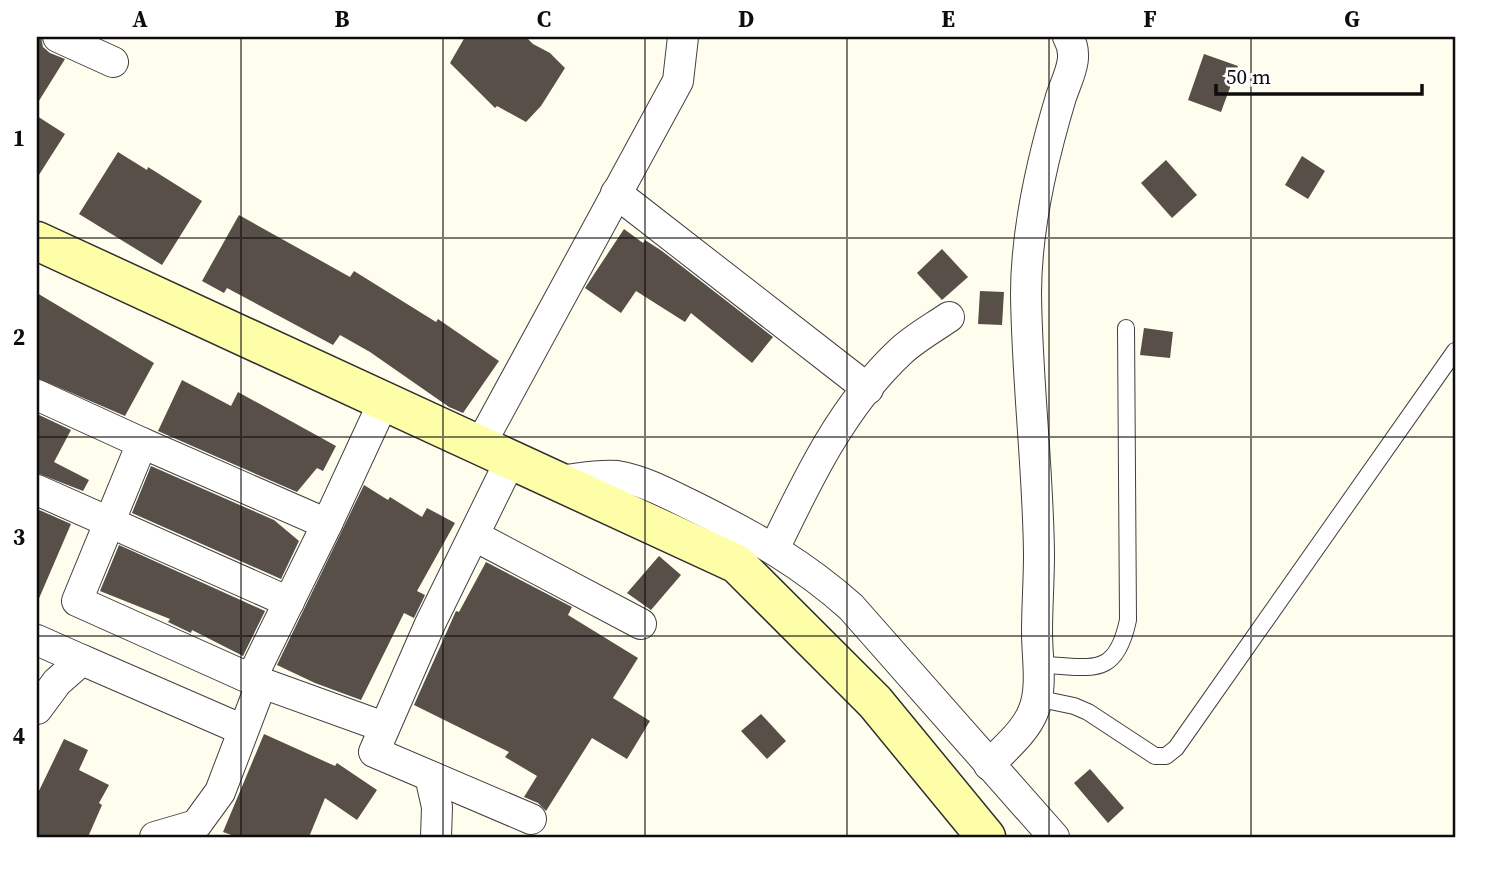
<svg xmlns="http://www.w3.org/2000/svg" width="1492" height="874" font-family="'Source Serif 4',serif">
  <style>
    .building { fill: #574f48 }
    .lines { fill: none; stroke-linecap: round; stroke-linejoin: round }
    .lane-casing { stroke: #404040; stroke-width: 18 }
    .street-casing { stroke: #404040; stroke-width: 32 }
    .secondary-casing { stroke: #2f2f2f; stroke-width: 41 }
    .lane { stroke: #fff; stroke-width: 16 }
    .street { stroke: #fff; stroke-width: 30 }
    .secondary { stroke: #fffea8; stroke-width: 38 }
    .grid { fill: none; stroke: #0d0d0d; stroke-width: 2; stroke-opacity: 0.55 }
    .neatline { fill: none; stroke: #0d0d0d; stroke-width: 2.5 }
    .grid-label { font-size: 23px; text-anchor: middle; font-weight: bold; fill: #0d0d0d }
  </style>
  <rect width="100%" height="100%" fill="#fffded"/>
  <!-- building -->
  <g class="building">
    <path d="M 37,37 L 41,37 L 43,47 L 50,53 L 65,59 L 37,104 Z"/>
    <path d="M 465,37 L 526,37 L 533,44 L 550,53 L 565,68 L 541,106 L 526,122 L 497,106 L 495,108 L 450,63 Z"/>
    <path d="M 1204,54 L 1238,66 L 1221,112 L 1188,100 Z"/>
    <path d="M 37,116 L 65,134 L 37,178 Z"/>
    <path d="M 118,152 L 147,170 L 148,167 L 202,201 L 162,265 L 79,214 Z"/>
    <path d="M 1302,156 L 1325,171 L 1308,199 L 1285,185 Z"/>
    <path d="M 1166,160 L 1197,195 L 1172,218 L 1141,183 Z"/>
    <path d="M 239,215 L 350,277 L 354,271 L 436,322 L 438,319 L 499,361 L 463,413 L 449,407 L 370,352 L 340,335 L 333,345 L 227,288 L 224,293 L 202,281 Z"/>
    <path d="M 624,229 L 643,243 L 645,240 L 662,251 L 773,337 L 752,363 L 691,313 L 685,322 L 636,291 L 621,313 L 585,288 Z"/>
    <path d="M 942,249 L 968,277 L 942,300 L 917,273 Z"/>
    <path d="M 980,291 L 1004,292 L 1002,325 L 978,324 Z"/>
    <path d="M 37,293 L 154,363 L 125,416 L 37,378 Z"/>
    <path d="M 1144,328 L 1173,332 L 1170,358 L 1140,355 Z"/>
    <path d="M 182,380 L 231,406 L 238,392 L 336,446 L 323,471 L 317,468 L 297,492 L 158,431 Z"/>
    <path d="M 37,414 L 71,430 L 54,462 L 89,480 L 83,491 L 37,473 Z"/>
    <path d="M 151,466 L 274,520 L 299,541 L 281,579 L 132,513 Z"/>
    <path d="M 364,485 L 388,500 L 390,497 L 422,517 L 427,508 L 455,523 L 417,591 L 425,595 L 414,618 L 404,613 L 361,700 L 315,683 L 277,665 Z"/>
    <path d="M 37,509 L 71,524 L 37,603 Z"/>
    <path d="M 119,545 L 265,611 L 243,656 L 192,630 L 191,633 L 168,622 L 170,619 L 100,591 Z"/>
    <path d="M 659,556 L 681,575 L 651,610 L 627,593 Z"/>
    <path d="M 486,562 L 572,607 L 568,615 L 638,658 L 613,698 L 650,721 L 627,759 L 592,738 L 546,811 L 538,803 L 524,797 L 537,776 L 505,757 L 509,752 L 414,705 L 456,611 L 459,612 Z"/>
    <path d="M 761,714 L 786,741 L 767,759 L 741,731 Z"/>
    <path d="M 264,734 L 335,766 L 337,763 L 377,790 L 357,820 L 325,798 L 309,837 L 237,837 L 223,832 Z"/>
    <path d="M 64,739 L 88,750 L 79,770 L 109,785 L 99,803 L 102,805 L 88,837 L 37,837 L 37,795 Z"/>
    <path d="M 1090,769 L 1124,808 L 1108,823 L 1074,783 Z"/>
  </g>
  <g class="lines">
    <defs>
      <g id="lane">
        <path d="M 1039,665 C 1088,665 1115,682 1128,620 L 1126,328"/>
        <path d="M 1036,698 L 1074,706 L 1088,712 L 1155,756 L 1166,756 L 1176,748 L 1455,351"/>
      </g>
      <g id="street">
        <path d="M 58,37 L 113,62"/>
        <path d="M 616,193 L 868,389"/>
        <path d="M 37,395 L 142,443"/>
        <path d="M 384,401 L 327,524 L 142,443 L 77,601 L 251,679 L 384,727"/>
        <path d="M 480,445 L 678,81 L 683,37"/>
        <path d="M 511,459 L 430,624 L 374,752 L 531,819"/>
        <path d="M 558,481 C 577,479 599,474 617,476 C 646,481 672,496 697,508 C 755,537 803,564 851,607 L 1054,837"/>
        <path d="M 37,490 L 289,602"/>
        <path d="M 475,536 L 641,624"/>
        <path d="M 774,549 C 808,478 843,405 901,351 C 915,338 933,328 949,317"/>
        <path d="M 37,640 L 82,660"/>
        <path d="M 251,679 L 327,524"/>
        <path d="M 37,709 L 57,682 L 82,660 L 243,730"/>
        <path d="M 989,765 C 1004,749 1025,732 1033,712 C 1043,689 1037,657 1037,633 C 1037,607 1039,580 1039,554 C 1038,467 1027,381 1026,294 C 1026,228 1042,160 1061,97 C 1068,76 1080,57 1068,37"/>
        <path d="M 430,776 L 437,807 L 436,837"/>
        <path d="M 155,837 L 196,825 L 220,792 L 262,682"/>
      </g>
      <path id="secondary" d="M 37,241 L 737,564 L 875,702 L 986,837"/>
    </defs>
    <!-- lane casing -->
    <use href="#lane" class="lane-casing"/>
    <!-- street casing -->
    <use href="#street" class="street-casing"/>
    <!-- secondary casing -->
    <use href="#secondary" class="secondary-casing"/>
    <!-- lane -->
    <use href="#lane" class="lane"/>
    <!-- street -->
    <use href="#street" class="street"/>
    <!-- secondary -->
    <use href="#secondary" class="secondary"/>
  </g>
  <!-- grid -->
  <path class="grid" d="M 241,37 L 241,837M 443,37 L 443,837M 645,37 L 645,837M 847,37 L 847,837M 1049,37 L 1049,837M 1251,37 L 1251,837M 37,238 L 1455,238M 37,437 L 1455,437M 37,636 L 1455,636"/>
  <!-- border -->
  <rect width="1492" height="874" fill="none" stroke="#ffffff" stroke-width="77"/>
  <!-- scale -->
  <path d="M1216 84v10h206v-10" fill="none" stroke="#0d0d0d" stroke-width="3.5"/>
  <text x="1226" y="84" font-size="21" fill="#0d0d0d" stroke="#ffffff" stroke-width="5" paint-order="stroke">50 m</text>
  <rect x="38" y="38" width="1416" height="798" class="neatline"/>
  <g class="grid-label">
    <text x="140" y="27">A</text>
    <text x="342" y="27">B</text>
    <text x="544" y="27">C</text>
    <text x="746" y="27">D</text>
    <text x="948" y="27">E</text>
    <text x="1150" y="27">F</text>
    <text x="1352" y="27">G</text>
    <text x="19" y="146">1</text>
    <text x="19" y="345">2</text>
    <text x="19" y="545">3</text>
    <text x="19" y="744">4</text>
  </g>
</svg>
